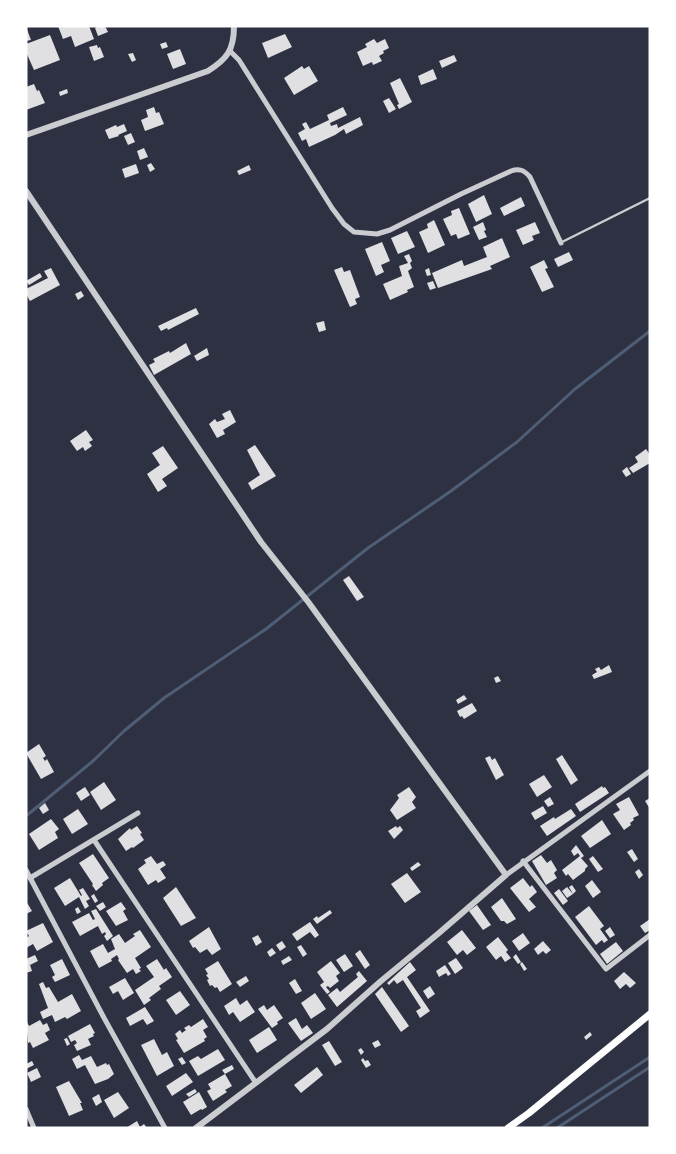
<svg xmlns="http://www.w3.org/2000/svg" width="676" height="1154" font-family="'Source Sans 3',sans-serif">
  <style>
    .lines { fill: none; stroke-linecap: round; stroke-linejoin: round }
    .stream { stroke: #4f5d75; stroke-width: 3 }
    .building { fill: #e0e0e3 }
    .service { stroke: #caccd0; stroke-width: 2.5 }
    .minor { stroke: #caccd0; stroke-width: 5 }
    .tertiary { stroke: #caccd0; stroke-width: 6 }
    .secondary { stroke: #fff; stroke-width: 7 }
  </style>
  <rect width="100%" height="100%" fill="#2d3142"/>
  <g class="lines">
    <!-- stream -->
    <g class="stream">
      <path d="M 26,816 L 93,761 L 124,731 L 164,698 L 266,629 L 368,548 L 451,491 L 517,442 L 575,389 L 650,331"/>
      <path d="M 542,1128 L 650,1057"/>
      <path d="M 557,1128 L 650,1067"/>
    </g>
  </g>
  <!-- building -->
  <g class="building">
    <path d="M 58,26 L 89,26 L 94,39 L 75,47 L 71,36 L 63,39 Z"/>
    <path d="M 98,26 L 105,26 L 108,32 L 98,36 L 95,28 Z"/>
    <path d="M 26,27 L 31,40 L 26,41 Z"/>
    <path d="M 285,34 L 292,47 L 268,58 L 262,43 Z"/>
    <path d="M 50,35 L 60,60 L 34,70 L 26,52 L 26,44 Z"/>
    <path d="M 374,39 L 377,43 L 385,39 L 389,48 L 383,51 L 384,53 L 379,56 L 382,61 L 373,65 L 372,62 L 363,66 L 357,52 L 367,47 L 365,44 Z"/>
    <path d="M 166,42 L 168,47 L 162,49 L 160,44 Z"/>
    <path d="M 97,45 L 98,48 L 100,47 L 104,57 L 94,61 L 89,47 Z"/>
    <path d="M 180,49 L 186,64 L 173,69 L 167,54 Z"/>
    <path d="M 133,53 L 136,60 L 132,62 L 128,54 Z"/>
    <path d="M 454,55 L 457,61 L 442,68 L 439,61 Z"/>
    <path d="M 302,66 L 304,69 L 309,66 L 318,81 L 294,95 L 284,78 Z"/>
    <path d="M 433,69 L 437,79 L 421,85 L 418,76 Z"/>
    <path d="M 400,78 L 412,102 L 399,109 L 397,105 L 399,104 L 390,83 Z"/>
    <path d="M 34,84 L 37,91 L 39,90 L 45,103 L 26,110 L 26,87 Z"/>
    <path d="M 67,89 L 68,93 L 60,96 L 59,92 Z"/>
    <path d="M 389,98 L 396,109 L 389,113 L 383,101 Z"/>
    <path d="M 154,107 L 156,113 L 159,112 L 164,124 L 145,131 L 141,120 L 148,117 L 146,110 Z"/>
    <path d="M 343,107 L 347,115 L 330,123 L 331,126 L 337,124 L 338,128 L 360,117 L 363,125 L 346,134 L 344,129 L 335,135 L 309,147 L 306,139 L 302,141 L 298,133 L 305,129 L 302,124 L 306,122 L 310,129 L 329,120 L 327,115 Z"/>
    <path d="M 124,124 L 127,131 L 118,135 L 119,136 L 109,139 L 105,130 L 116,125 L 117,127 Z"/>
    <path d="M 131,133 L 135,142 L 128,145 L 124,136 Z"/>
    <path d="M 144,148 L 148,157 L 140,160 L 137,151 Z"/>
    <path d="M 151,163 L 155,169 L 150,172 L 147,165 Z"/>
    <path d="M 136,164 L 139,173 L 125,178 L 122,169 Z"/>
    <path d="M 249,165 L 251,170 L 239,175 L 237,171 Z"/>
    <path d="M 484,195 L 492,214 L 476,222 L 468,204 Z"/>
    <path d="M 521,197 L 525,206 L 504,216 L 500,208 Z"/>
    <path d="M 459,208 L 470,234 L 458,239 L 456,234 L 451,236 L 443,219 L 452,215 L 451,211 Z"/>
    <path d="M 434,220 L 445,245 L 428,253 L 419,232 L 428,228 L 427,224 Z"/>
    <path d="M 483,222 L 486,230 L 484,231 L 487,237 L 479,240 L 473,227 Z"/>
    <path d="M 535,222 L 540,233 L 532,236 L 534,240 L 523,245 L 516,230 Z"/>
    <path d="M 407,231 L 415,247 L 398,254 L 391,238 Z"/>
    <path d="M 502,238 L 510,257 L 490,266 L 492,269 L 438,288 L 432,273 L 462,260 L 464,266 L 487,257 L 483,247 Z"/>
    <path d="M 382,242 L 390,261 L 381,265 L 384,272 L 376,276 L 365,249 Z"/>
    <path d="M 569,252 L 573,260 L 558,267 L 554,259 Z"/>
    <path d="M 409,254 L 412,261 L 410,263 L 412,268 L 408,271 L 414,287 L 407,290 L 408,292 L 390,300 L 383,284 L 402,276 L 399,266 L 408,263 L 404,256 Z"/>
    <path d="M 544,260 L 548,268 L 545,269 L 554,287 L 542,292 L 530,267 Z"/>
    <path d="M 342,267 L 344,272 L 350,270 L 360,297 L 355,299 L 357,304 L 350,307 L 334,270 Z"/>
    <path d="M 51,268 L 60,285 L 30,301 L 26,294 L 26,289 L 48,278 L 44,271 Z"/>
    <path d="M 429,268 L 431,275 L 427,276 L 425,270 Z"/>
    <path d="M 40,273 L 42,277 L 29,285 L 26,281 Z"/>
    <path d="M 433,281 L 436,288 L 430,290 L 427,283 Z"/>
    <path d="M 81,291 L 84,296 L 78,300 L 75,294 Z"/>
    <path d="M 196,308 L 199,314 L 168,330 L 167,328 L 161,331 L 158,326 Z"/>
    <path d="M 324,321 L 326,330 L 319,332 L 316,323 Z"/>
    <path d="M 186,343 L 191,354 L 154,375 L 149,365 L 155,362 L 153,359 L 169,351 L 170,353 Z"/>
    <path d="M 207,348 L 209,355 L 197,361 L 194,356 Z"/>
    <path d="M 230,410 L 236,422 L 223,430 L 225,434 L 217,438 L 209,424 L 215,419 L 217,422 L 225,419 L 222,414 Z"/>
    <path d="M 86,430 L 93,440 L 89,442 L 92,446 L 85,451 L 83,447 L 77,451 L 70,441 Z"/>
    <path d="M 255,445 L 276,476 L 252,490 L 248,483 L 260,475 L 247,450 Z"/>
    <path d="M 163,446 L 178,468 L 162,479 L 167,486 L 158,492 L 147,474 L 160,465 L 152,453 Z"/>
    <path d="M 646,449 L 650,455 L 650,463 L 633,473 L 629,468 L 638,462 L 635,457 Z"/>
    <path d="M 627,467 L 631,474 L 626,477 L 622,471 Z"/>
    <path d="M 349,576 L 364,597 L 357,601 L 343,580 Z"/>
    <path d="M 609,665 L 612,672 L 594,679 L 592,675 L 597,672 L 595,669 L 599,667 L 601,670 Z"/>
    <path d="M 498,676 L 501,681 L 496,683 L 494,678 Z"/>
    <path d="M 464,695 L 467,699 L 458,704 L 456,700 Z"/>
    <path d="M 472,703 L 477,711 L 464,719 L 462,716 L 460,717 L 457,711 Z"/>
    <path d="M 39,744 L 46,756 L 43,758 L 45,761 L 47,759 L 54,772 L 41,779 L 26,753 Z"/>
    <path d="M 562,755 L 578,780 L 571,785 L 556,759 Z"/>
    <path d="M 490,756 L 492,760 L 495,758 L 504,775 L 496,780 L 485,758 Z"/>
    <path d="M 544,775 L 552,787 L 537,797 L 529,784 Z"/>
    <path d="M 104,782 L 116,800 L 101,810 L 90,792 Z"/>
    <path d="M 602,786 L 603,788 L 605,787 L 609,793 L 580,812 L 575,804 Z"/>
    <path d="M 85,787 L 90,795 L 81,801 L 76,793 Z"/>
    <path d="M 409,787 L 416,797 L 412,802 L 416,808 L 397,820 L 390,810 L 399,798 L 397,795 Z"/>
    <path d="M 550,797 L 554,804 L 548,807 L 544,801 Z"/>
    <path d="M 629,797 L 639,815 L 633,818 L 634,820 L 630,823 L 631,825 L 624,830 L 613,814 L 620,810 L 616,804 Z"/>
    <path d="M 650,798 L 650,809 L 645,801 Z"/>
    <path d="M 45,803 L 49,810 L 43,814 L 39,808 Z"/>
    <path d="M 543,806 L 547,813 L 535,820 L 531,813 Z"/>
    <path d="M 78,809 L 88,824 L 72,834 L 63,819 Z"/>
    <path d="M 571,809 L 576,816 L 547,836 L 540,826 L 554,817 L 555,819 Z"/>
    <path d="M 51,819 L 59,829 L 55,832 L 58,838 L 39,850 L 29,834 Z"/>
    <path d="M 602,820 L 611,834 L 590,848 L 581,836 Z"/>
    <path d="M 137,826 L 142,833 L 140,834 L 144,840 L 133,848 L 132,847 L 126,851 L 118,839 L 130,828 L 131,830 Z"/>
    <path d="M 396,826 L 397,828 L 400,826 L 403,830 L 394,839 L 388,831 Z"/>
    <path d="M 576,845 L 584,856 L 581,858 L 588,866 L 585,869 L 585,871 L 573,880 L 568,874 L 566,876 L 562,870 L 580,856 L 578,853 L 574,856 L 571,851 Z"/>
    <path d="M 632,849 L 638,859 L 634,862 L 627,852 Z"/>
    <path d="M 93,854 L 109,878 L 102,883 L 103,885 L 96,891 L 92,885 L 93,884 L 79,863 Z"/>
    <path d="M 541,855 L 547,863 L 551,860 L 557,870 L 554,873 L 557,878 L 546,885 L 532,861 Z"/>
    <path d="M 151,856 L 157,864 L 163,861 L 166,865 L 160,869 L 166,878 L 158,883 L 156,880 L 148,885 L 138,869 L 146,863 L 144,860 Z"/>
    <path d="M 593,856 L 603,869 L 598,872 L 589,859 Z"/>
    <path d="M 418,862 L 421,865 L 412,871 L 410,868 Z"/>
    <path d="M 639,869 L 643,875 L 639,879 L 635,872 Z"/>
    <path d="M 407,873 L 421,892 L 405,903 L 391,884 Z"/>
    <path d="M 70,878 L 81,896 L 82,895 L 79,890 L 83,888 L 90,899 L 86,901 L 89,906 L 85,909 L 79,897 L 65,906 L 54,888 Z"/>
    <path d="M 523,878 L 530,887 L 532,885 L 537,892 L 529,899 L 536,907 L 529,912 L 510,888 Z"/>
    <path d="M 592,880 L 601,892 L 593,898 L 585,886 Z"/>
    <path d="M 572,885 L 576,891 L 573,894 L 569,887 Z"/>
    <path d="M 176,887 L 196,918 L 181,926 L 163,898 Z"/>
    <path d="M 567,887 L 573,894 L 567,898 L 562,891 Z"/>
    <path d="M 559,889 L 568,901 L 563,905 L 554,893 Z"/>
    <path d="M 94,894 L 98,901 L 95,903 L 91,896 Z"/>
    <path d="M 502,898 L 516,919 L 507,924 L 504,921 L 501,921 L 491,907 Z"/>
    <path d="M 26,901 L 32,911 L 26,914 Z"/>
    <path d="M 103,902 L 106,907 L 100,911 L 96,906 Z"/>
    <path d="M 121,902 L 126,909 L 123,911 L 128,920 L 116,926 L 106,911 Z"/>
    <path d="M 477,905 L 491,925 L 483,930 L 469,911 Z"/>
    <path d="M 589,906 L 604,926 L 600,929 L 608,940 L 604,943 L 602,940 L 596,945 L 575,917 Z"/>
    <path d="M 78,907 L 81,912 L 77,914 L 75,909 Z"/>
    <path d="M 96,909 L 113,936 L 107,941 L 104,936 L 106,934 L 105,932 L 102,934 L 98,926 L 80,936 L 72,922 L 89,913 L 93,920 L 95,919 L 91,911 Z"/>
    <path d="M 330,910 L 332,913 L 317,924 L 313,919 L 317,916 L 318,918 Z"/>
    <path d="M 650,919 L 650,930 L 645,933 L 640,926 Z"/>
    <path d="M 310,922 L 319,935 L 315,938 L 310,932 L 297,941 L 292,934 Z"/>
    <path d="M 43,923 L 53,942 L 37,951 L 33,944 L 26,948 L 26,938 L 29,936 L 26,931 Z"/>
    <path d="M 209,927 L 221,949 L 212,955 L 207,949 L 200,953 L 195,947 L 193,948 L 189,941 Z"/>
    <path d="M 610,927 L 615,935 L 610,938 L 605,931 Z"/>
    <path d="M 140,930 L 151,947 L 135,958 L 141,968 L 139,969 L 141,971 L 136,974 L 133,969 L 127,973 L 118,960 L 119,959 L 117,955 L 111,959 L 112,961 L 99,968 L 90,951 L 103,944 L 108,953 L 115,949 L 111,939 L 119,934 L 125,943 L 135,936 L 133,934 Z"/>
    <path d="M 462,930 L 476,948 L 467,955 L 463,950 L 457,955 L 447,942 Z"/>
    <path d="M 523,933 L 530,943 L 519,951 L 512,941 Z"/>
    <path d="M 258,935 L 262,942 L 256,946 L 252,938 Z"/>
    <path d="M 498,937 L 508,950 L 506,952 L 511,958 L 505,962 L 501,956 L 496,960 L 486,947 Z"/>
    <path d="M 282,941 L 286,947 L 280,951 L 276,945 Z"/>
    <path d="M 543,941 L 551,950 L 546,954 L 543,951 L 538,955 L 534,949 Z"/>
    <path d="M 616,942 L 623,951 L 607,964 L 600,954 Z"/>
    <path d="M 301,945 L 307,954 L 303,957 L 297,947 Z"/>
    <path d="M 272,948 L 276,953 L 270,957 L 267,952 Z"/>
    <path d="M 360,950 L 370,965 L 365,969 L 355,954 Z"/>
    <path d="M 345,954 L 353,966 L 344,972 L 336,960 Z"/>
    <path d="M 516,954 L 521,962 L 518,964 L 513,957 Z"/>
    <path d="M 35,955 L 38,961 L 30,965 L 32,971 L 26,973 L 26,959 Z"/>
    <path d="M 289,956 L 292,960 L 283,965 L 281,961 Z"/>
    <path d="M 456,958 L 463,968 L 455,974 L 448,963 Z"/>
    <path d="M 62,959 L 70,975 L 55,982 L 52,977 L 55,975 L 50,965 Z"/>
    <path d="M 157,959 L 164,970 L 166,968 L 172,977 L 159,986 L 161,989 L 149,998 L 151,1000 L 144,1005 L 135,990 L 154,977 L 146,966 Z"/>
    <path d="M 218,961 L 232,984 L 220,992 L 217,987 L 215,988 L 212,985 L 210,986 L 207,980 L 209,979 L 206,975 L 208,974 L 205,969 Z"/>
    <path d="M 331,961 L 340,973 L 336,976 L 339,981 L 330,988 L 328,986 L 326,987 L 330,992 L 327,994 L 320,985 L 324,982 L 317,972 Z"/>
    <path d="M 410,962 L 416,970 L 407,977 L 430,1011 L 420,1018 L 416,1011 L 421,1008 L 403,980 L 397,984 L 394,980 L 389,985 L 387,983 Z"/>
    <path d="M 522,962 L 527,969 L 524,971 L 520,964 Z"/>
    <path d="M 445,965 L 451,974 L 448,976 L 446,973 L 439,977 L 436,971 Z"/>
    <path d="M 359,971 L 367,981 L 337,1007 L 328,995 L 337,988 L 340,992 L 358,977 L 356,974 Z"/>
    <path d="M 624,972 L 636,983 L 630,988 L 626,984 L 620,989 L 614,981 Z"/>
    <path d="M 246,976 L 249,981 L 240,987 L 236,982 Z"/>
    <path d="M 125,978 L 134,993 L 123,1000 L 118,991 L 113,994 L 109,987 Z"/>
    <path d="M 295,979 L 302,991 L 296,994 L 289,983 Z"/>
    <path d="M 43,982 L 46,988 L 49,987 L 58,1002 L 72,994 L 81,1011 L 67,1019 L 65,1017 L 55,1022 L 52,1015 L 43,1019 L 40,1012 L 48,1008 L 39,984 Z"/>
    <path d="M 430,986 L 435,994 L 428,999 L 423,991 Z"/>
    <path d="M 382,987 L 409,1026 L 401,1032 L 375,994 Z"/>
    <path d="M 180,991 L 190,1005 L 176,1015 L 166,1000 Z"/>
    <path d="M 315,993 L 326,1009 L 311,1019 L 301,1003 Z"/>
    <path d="M 236,998 L 240,1005 L 247,1000 L 255,1012 L 240,1022 L 233,1012 L 229,1015 L 224,1006 Z"/>
    <path d="M 264,1005 L 267,1010 L 274,1005 L 283,1018 L 277,1022 L 278,1024 L 272,1028 L 258,1009 Z"/>
    <path d="M 145,1007 L 154,1021 L 147,1025 L 143,1019 L 130,1026 L 126,1018 Z"/>
    <path d="M 296,1018 L 302,1029 L 307,1025 L 313,1033 L 301,1041 L 288,1023 Z"/>
    <path d="M 203,1019 L 208,1027 L 203,1030 L 207,1037 L 204,1039 L 205,1041 L 184,1053 L 176,1040 L 178,1039 L 175,1034 L 180,1030 L 182,1033 L 186,1030 L 184,1028 L 189,1025 L 191,1027 Z"/>
    <path d="M 26,1020 L 29,1026 L 40,1020 L 43,1025 L 47,1023 L 50,1030 L 45,1033 L 49,1040 L 33,1048 L 30,1042 L 28,1043 Z"/>
    <path d="M 90,1024 L 95,1033 L 93,1034 L 94,1036 L 88,1039 L 91,1045 L 77,1051 L 74,1045 L 77,1043 L 75,1040 L 71,1042 L 68,1036 Z"/>
    <path d="M 269,1027 L 277,1040 L 257,1053 L 249,1040 Z"/>
    <path d="M 590,1032 L 592,1035 L 586,1040 L 584,1037 Z"/>
    <path d="M 67,1038 L 70,1044 L 67,1046 L 64,1039 Z"/>
    <path d="M 154,1039 L 162,1055 L 167,1052 L 174,1066 L 157,1076 L 141,1045 Z"/>
    <path d="M 378,1040 L 381,1045 L 375,1048 L 372,1043 Z"/>
    <path d="M 329,1041 L 342,1062 L 335,1066 L 322,1045 Z"/>
    <path d="M 361,1048 L 364,1052 L 361,1055 L 358,1050 Z"/>
    <path d="M 218,1049 L 225,1060 L 198,1076 L 189,1061 L 198,1056 L 201,1059 Z"/>
    <path d="M 79,1055 L 82,1060 L 91,1056 L 97,1067 L 106,1063 L 107,1065 L 109,1064 L 114,1074 L 108,1079 L 95,1084 L 85,1065 L 77,1069 L 72,1059 Z"/>
    <path d="M 182,1057 L 186,1063 L 182,1065 L 178,1059 Z"/>
    <path d="M 363,1058 L 365,1061 L 368,1060 L 371,1065 L 366,1068 L 361,1060 Z"/>
    <path d="M 32,1061 L 34,1065 L 26,1069 L 26,1064 Z"/>
    <path d="M 232,1065 L 234,1069 L 225,1074 L 222,1070 Z"/>
    <path d="M 317,1067 L 323,1075 L 301,1093 L 294,1085 Z"/>
    <path d="M 37,1068 L 41,1077 L 31,1082 L 27,1073 Z"/>
    <path d="M 186,1073 L 193,1082 L 172,1096 L 166,1086 Z"/>
    <path d="M 225,1074 L 232,1086 L 225,1090 L 227,1092 L 213,1101 L 207,1091 L 211,1089 L 208,1084 Z"/>
    <path d="M 69,1081 L 82,1103 L 80,1103 L 83,1110 L 69,1116 L 56,1087 Z"/>
    <path d="M 195,1089 L 197,1092 L 189,1097 L 186,1094 Z"/>
    <path d="M 118,1092 L 129,1108 L 114,1118 L 104,1100 Z"/>
    <path d="M 199,1092 L 207,1107 L 202,1110 L 201,1109 L 191,1115 L 183,1102 Z"/>
    <path d="M 99,1094 L 102,1102 L 96,1106 L 92,1098 Z"/>
    <path d="M 137,1121 L 140,1127 L 144,1124 L 147,1128 L 126,1128 Z"/>
  </g>
  <g class="lines">
    <!-- service -->
    <path class="service" d="M 562,242 L 650,198"/>
    <!-- minor -->
    <g class="minor">
      <path d="M 230,51 L 239,60 L 332,208 L 344,224 L 354,232 L 377,234 L 390,230 L 461,194 L 511,171 C 519,168 524,170 530,177 L 561,243"/>
      <path d="M 94,840 L 256,1083"/>
      <path d="M 523,861 L 606,969 L 650,935"/>
      <path d="M 26,870 L 103,1016 L 165,1128"/>
      <path d="M 506,875 L 650,771"/>
      <path d="M 30,878 L 138,813"/>
      <path d="M 26,1109 L 34,1128"/>
    </g>
    <!-- tertiary -->
    <g class="tertiary">
      <path d="M 26,135 L 208,71 C 227,59 234,50 234,26"/>
      <path d="M 26,191 L 261,542 L 309,603 L 506,875 L 439,933 L 381,981 L 327,1029 L 196,1128"/>
    </g>
    <!-- secondary -->
    <path class="secondary" d="M 508,1128 L 529,1113 L 650,1014"/>
  </g>
  <!-- border -->
  <rect width="676" height="1154" fill="none" stroke="#ffffff" stroke-width="55"/>
</svg>
